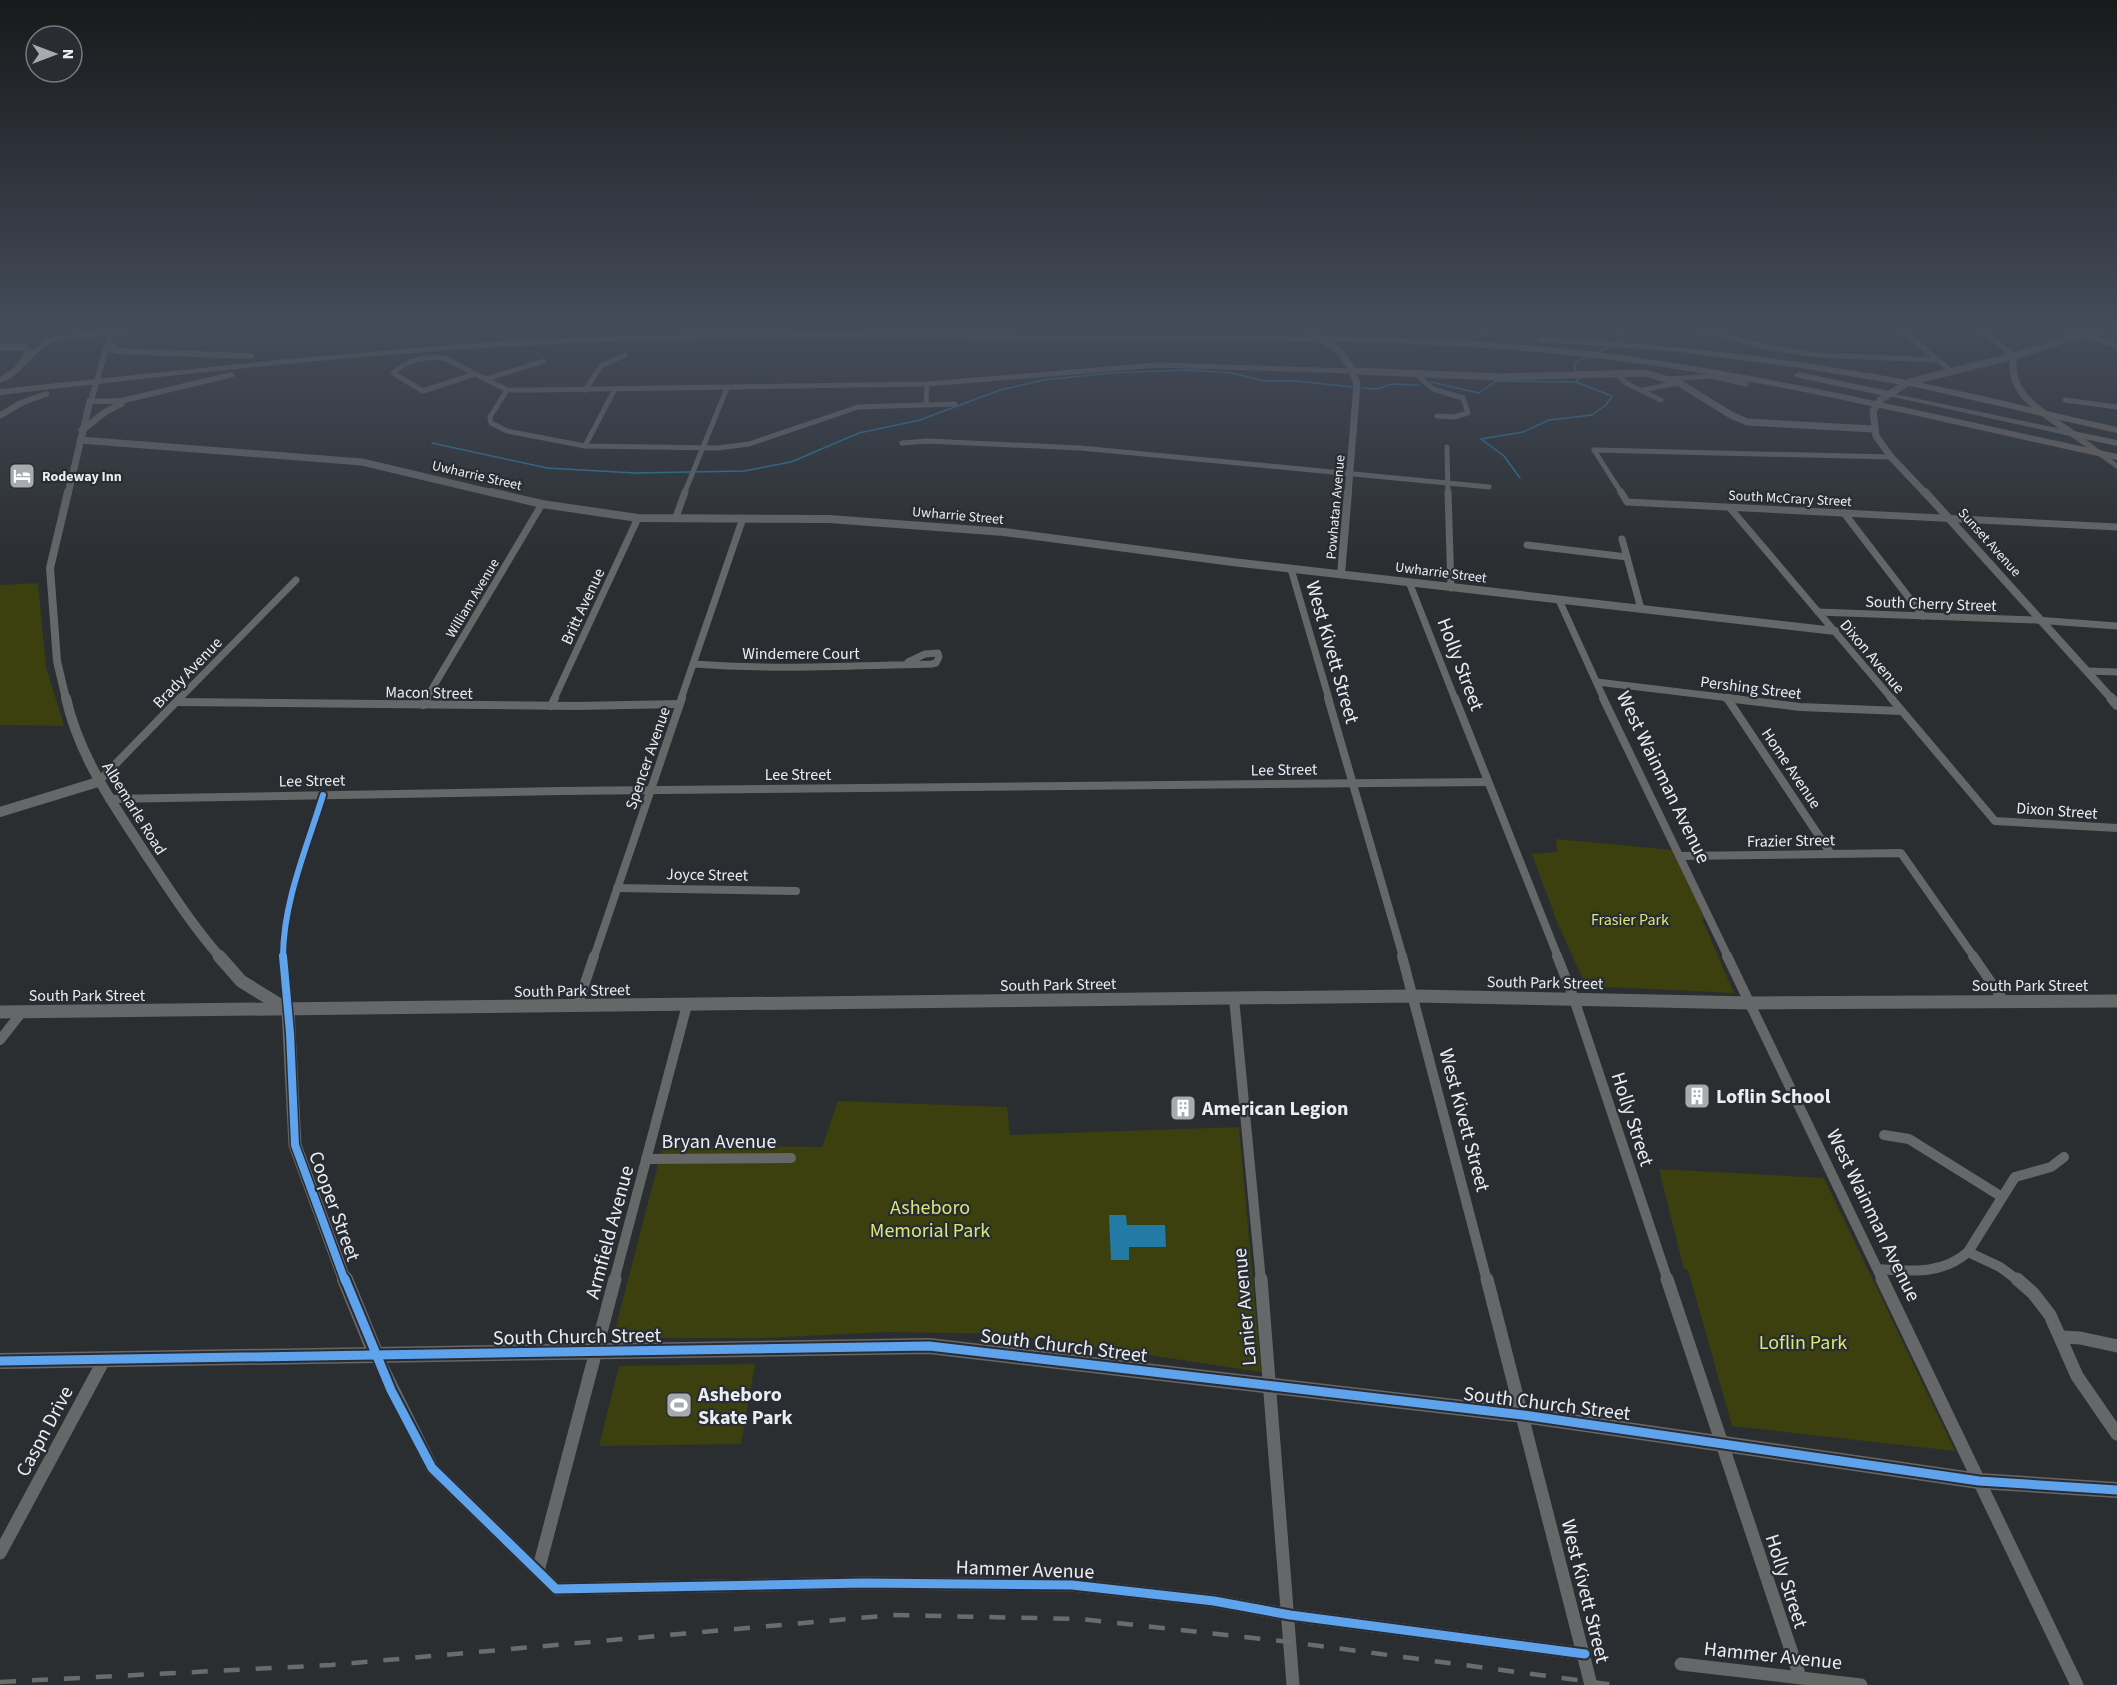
<svg xmlns="http://www.w3.org/2000/svg" width="2117" height="1685" font-family="'Source Sans 3',sans-serif">
  <style>
    .green { fill: #3b400e }
    .water { fill: #227aa5 }
    .lines { fill: none; stroke-linecap: round; stroke-linejoin: round }
    .stream { stroke: #227aa5; stroke-width: 1.5 }
    .street-far4 { stroke: #656769; stroke-width: 5 }
    .street-far3 { stroke: #656769; stroke-width: 7 }
    .street-far2 { stroke: #656769; stroke-width: 8 }
    .street-far1 { stroke: #656769; stroke-width: 10 }
    .street { stroke: #656769; stroke-width: 13 }
    .secondary-far4 { stroke: #656769; stroke-width: 7 }
    .secondary-far3 { stroke: #656769; stroke-width: 8 }
    .secondary-far2 { stroke: #656769; stroke-width: 10 }
    .secondary-far1 { stroke: #656769; stroke-width: 13 }
    .secondary { stroke: #656769; stroke-width: 16 }
    .primary { fill: #676563; fill-rule: evenodd }
    .highway { fill: #6f6964; fill-rule: evenodd }
    .rail { stroke: #6a6b6d; stroke-width: 4.5; stroke-dasharray: 16 16; stroke-linecap: butt }
    .cycleway-far2-casing { stroke: #292d33; stroke-width: 10 }
    .cycleway-far1-casing { stroke: #292d33; stroke-width: 11 }
    .cycleway-casing { stroke: #292d33; stroke-width: 13 }
    .cycleway-far2 { stroke: #60a3ed; stroke-width: 6 }
    .cycleway-far1 { stroke: #60a3ed; stroke-width: 8 }
    .cycleway { stroke: #60a3ed; stroke-width: 9 }
    .labels { text-anchor: middle; stroke-width: 4.5; stroke-linejoin: round; paint-order: stroke }
    .far-street-label { font-size: 14px; fill: #eaedf1; stroke: #292d33 }
    .far-poi-label { font-size: 14px; font-weight: bold; fill: #eaedf1; stroke: #292d33; text-anchor: start }
    .street-label { font-size: 16px; fill: #eaedf1; stroke: #292d33 }
    .park-label { font-size: 16px; fill: #d9e774; stroke: #292d33 }
    .near-street-label { font-size: 20px; fill: #eaedf1; stroke: #292d33 }
    .near-poi-label { font-size: 20px; font-weight: bold; fill: #eaedf1; stroke: #292d33; text-anchor: start }
    .near-park-label { font-size: 20px; fill: #d9e774; stroke: #292d33 }
  </style>
  <rect width="100%" height="100%" fill="#2b2e31"/>
  <!-- green -->
  <g class="green">
    <path d="M 38,583 L 46,667 L 64,726 L 0,725 L 0,585 Z"/>
    <path d="M 1556,839 L 1673,850 L 1705,918 L 1702,919 L 1734,993 L 1586,986 L 1557,922 L 1532,854 L 1557,852 Z"/>
    <path d="M 838,1101 L 1007,1107 L 1010,1135 L 1239,1127 L 1261,1372 L 1008,1334 L 887,1332 L 765,1338 L 613,1338 L 663,1145 L 822,1147 Z"/>
    <path d="M 1659,1169 L 1824,1178 L 1955,1451 L 1732,1426 L 1688,1270 L 1684,1269 Z"/>
    <path d="M 755,1364 L 741,1444 L 599,1446 L 619,1366 Z"/>
  </g>
  <!-- water -->
  <path class="water" d="M 1109,1215 L 1126,1215 L 1127,1225 L 1165,1225 L 1166,1247 L 1129,1247 L 1129,1260 L 1111,1260 Z"/>
  <g class="lines">
    <!-- stream -->
    <g class="stream">
      <path d="M 1593,354 L 1626,339 L 1620,331 L 1614,329"/>
      <path d="M 1579,373 L 1575,370 L 1575,363 L 1587,357"/>
      <path d="M 1431,382 L 1479,393 L 1496,381 L 1576,382"/>
      <path d="M 1362,388 L 1377,389 L 1392,384 L 1418,385"/>
      <path d="M 432,443 L 547,468 L 635,473 L 744,471 L 791,462 L 859,433 L 920,420 L 1000,390 L 1044,380 L 1109,373 L 1188,370 L 1232,373 L 1265,381 L 1297,381 L 1352,387"/>
      <path d="M 1520,478 L 1504,456 L 1481,439 L 1523,432 L 1549,420 L 1592,415 L 1606,405 L 1612,396 L 1576,382 L 1580,377"/>
    </g>
    <!-- street-far4 -->
    <g class="street-far4">
      <path d="M 1484,329 L 1486,334"/>
      <path d="M 1699,329 L 1767,347 L 1818,355 L 1937,360"/>
      <path d="M 1901,329 L 1952,372"/>
      <path d="M 1980,329 L 2014,356"/>
      <path d="M 2069,329 L 2079,336"/>
      <path d="M 2083,334 L 2117,346"/>
      <path d="M 1616,372 L 1626,383 L 1661,400"/>
      <path d="M 475,374 L 423,391 L 393,373 C 407,360 428,355 446,359 L 507,390 L 535,390 L 927,384 L 1157,365 L 1354,371"/>
      <path d="M 1416,374 L 1433,389 L 1463,398 L 1468,413 L 1454,417 L 1437,416"/>
      <path d="M 486,379 L 544,361"/>
      <path d="M 1670,379 L 1711,376 L 1746,384"/>
      <path d="M 507,390 L 490,417 L 491,423 L 507,431 L 585,446 L 718,448 L 749,444 L 858,407 L 955,404"/>
      <path d="M 585,390 L 601,366 L 625,355"/>
      <path d="M 1643,390 L 1677,383"/>
      <path d="M 2065,400 L 2117,407"/>
      <path d="M 926,404 L 927,384"/>
      <path d="M 902,443 L 927,441 L 1081,448 L 1489,487"/>
      <path d="M 585,446 L 615,389"/>
      <path d="M 1447,447 L 1448,494"/>
      <path d="M 1594,450 L 1622,494"/>
      <path d="M 1594,450 L 1891,457"/>
      <path d="M 684,494 L 727,388"/>
    </g>
    <!-- street-far3 -->
    <g class="street-far3">
      <path d="M 1448,492 L 1451,588"/>
      <path d="M 1621,492 L 1627,502 L 2117,527"/>
      <path d="M 1730,508 L 1892,699"/>
      <path d="M 1844,513 L 1923,616"/>
      <path d="M 676,517 L 685,492"/>
      <path d="M 1622,539 L 1641,609"/>
      <path d="M 1527,545 L 1627,557"/>
      <path d="M 1291,569 L 1329,699"/>
      <path d="M 1409,582 L 1455,699"/>
      <path d="M 1559,600 L 1604,699"/>
      <path d="M 1818,612 L 2036,620 L 2117,626"/>
      <path d="M 694,664 C 773,670 853,666 932,664 L 936,663 L 939,657 L 938,653 L 925,654 L 908,662"/>
      <path d="M 2087,671 L 2117,672"/>
      <path d="M 1597,682 L 1738,699"/>
      <path d="M 179,699 L 296,580"/>
      <path d="M 426,699 L 542,504"/>
      <path d="M 554,699 L 638,518"/>
      <path d="M 681,699 L 743,518"/>
    </g>
    <!-- street-far2 -->
    <g class="street-far2">
      <path d="M 1328,698 L 1403,957"/>
      <path d="M 1455,698 L 1558,957"/>
      <path d="M 1603,698 L 1728,957"/>
      <path d="M 1726,698 L 1800,707 L 1901,711"/>
      <path d="M 1727,698 L 1831,854"/>
      <path d="M 1891,698 L 1995,821 L 2117,828"/>
      <path d="M 178,702 L 576,706 L 679,704"/>
      <path d="M 423,705 L 427,698"/>
      <path d="M 551,706 L 555,698"/>
      <path d="M 98,782 L 180,698"/>
      <path d="M 109,799 L 560,791 L 1488,782"/>
      <path d="M 1681,856 L 1901,853 L 1974,957"/>
      <path d="M 617,888 L 796,891"/>
      <path d="M 283,957 C 282,901 306,848 323,795"/>
      <path d="M 594,957 L 682,698"/>
    </g>
    <!-- street-far1 -->
    <g class="street-far1">
      <path d="M 283,956 L 288,1010"/>
      <path d="M 1402,956 L 1487,1281"/>
      <path d="M 1557,956 L 1574,999 L 1668,1281"/>
      <path d="M 1727,956 L 1883,1281"/>
      <path d="M 1973,956 L 2004,1001"/>
      <path d="M 1234,998 L 1261,1281"/>
      <path d="M 577,1007 L 594,956"/>
      <path d="M 0,1040 L 22,1012"/>
      <path d="M 1884,1135 L 1909,1139 L 2002,1197"/>
      <path d="M 646,1159 L 791,1158"/>
      <path d="M 1968,1252 L 2000,1267 L 2019,1281"/>
      <path d="M 1878,1269 C 1911,1271 1942,1275 1968,1252 L 2015,1177 L 2051,1167 L 2064,1157"/>
      <path d="M 614,1281 L 687,1005"/>
    </g>
    <!-- street -->
    <g class="street">
      <path d="M 1261,1279 L 1293,1685"/>
      <path d="M 1487,1279 L 1591,1685"/>
      <path d="M 1667,1279 L 1800,1677"/>
      <path d="M 1882,1279 L 2077,1685"/>
      <path d="M 2017,1279 L 2033,1293 L 2050,1315 L 2077,1376 L 2117,1434"/>
      <path d="M 2062,1337 L 2080,1338 L 2117,1346"/>
      <path d="M 376,1355 L 432,1468 L 556,1589 L 864,1583 L 1072,1585 L 1214,1601 L 1290,1615 L 1585,1654"/>
      <path d="M 0,1553 L 104,1360"/>
      <path d="M 538,1571 L 615,1279"/>
      <path d="M 1681,1664 L 1861,1685"/>
    </g>
    <!-- secondary-far4 -->
    <g class="secondary-far4">
      <path d="M 1308,329 L 1339,351 L 1350,366 L 1357,384 L 1348,494"/>
      <path d="M 112,330 L 128,329"/>
      <path d="M 2014,356 C 2005,394 2046,414 2073,434"/>
      <path d="M 1354,371 L 1500,377 L 1646,373 L 1681,384 L 1731,415 L 1747,422 L 1873,429"/>
      <path d="M 80,440 L 362,462 L 497,494"/>
      <path d="M 68,494 L 90,401"/>
      <path d="M 1926,494 L 1891,457 L 1876,436 L 1873,411 L 1880,400 L 1909,382 L 2014,356 L 2100,329"/>
    </g>
    <!-- secondary-far3 -->
    <g class="secondary-far3">
      <path d="M 491,492 L 542,504 L 638,518 L 829,519 L 1004,532 L 1232,562 L 1835,631"/>
      <path d="M 1925,492 L 2112,699"/>
      <path d="M 1341,574 L 1348,492"/>
      <path d="M 66,699 L 57,661 L 50,568 L 68,492"/>
    </g>
    <!-- secondary-far2 -->
    <g class="secondary-far2">
      <path d="M 66,698 C 79,756 113,804 145,853 C 169,889 192,925 220,957"/>
      <path d="M 2111,698 L 2117,705"/>
      <path d="M 0,812 L 98,782"/>
    </g>
    <!-- secondary-far1 -->
    <g class="secondary-far1">
      <path d="M 219,956 L 241,981 L 288,1010 L 295,1145 L 345,1281"/>
      <path d="M 0,1012 L 1414,996 L 1751,1003 L 2117,1001"/>
    </g>
    <!-- secondary -->
    <g class="secondary">
      <path d="M 345,1279 L 376,1355"/>
      <path d="M 0,1361 L 929,1346 L 1523,1415 L 1979,1481 L 2117,1490"/>
    </g>
    <!-- primary -->
    <g class="primary">
      <path d="M 109,329 L 115,329 L 94,401 L 87,403 Z"/>
      <path d="M 1886,392 L 2076,432 L 2117,463 L 2117,469 L 2070,436 L 1889,396 L 1885,394 Z"/>
    </g>
    <!-- highway -->
    <g class="highway">
      <path d="M 105,329 L 116,330 C 99,341 71,335 52,343 C 31,353 23,375 0,383 L 0,377 L 15,367 L 25,352 L 23,350 L 0,350 L 0,344 L 25,344 L 32,350 L 49,338 Z"/>
      <path d="M 822,333 C 935,334 1049,336 1163,336 C 1292,336 1421,335 1550,347 C 1742,366 1929,414 2117,454 L 2117,460 C 1929,420 1741,371 1549,353 C 1397,338 1243,341 1089,341 C 911,339 732,335 554,344 C 369,353 184,374 0,395 L 0,389 L 277,360 L 485,342 L 621,336 Z"/>
      <path d="M 1542,337 C 1657,343 1772,356 1886,376 C 1963,390 2040,410 2117,427 L 2117,433 L 1915,387 L 1801,368 L 1672,351 L 1539,342 L 1539,338 Z"/>
      <path d="M 105,341 L 111,341 L 118,348 L 251,353 L 255,356 L 251,359 L 117,354 L 108,351 Z"/>
      <path d="M 231,372 L 235,375 L 234,377 L 125,403 L 124,406 L 108,414 L 85,432 L 77,430 L 102,410 L 114,404 L 90,404 L 87,403 L 87,399 L 121,398 Z"/>
      <path d="M 1798,372 L 1889,391 L 1894,394 L 1889,397 L 1795,377 L 1794,375 Z"/>
      <path d="M 46,391 L 49,392 L 49,396 L 24,405 L 0,419 L 0,412 L 18,401 Z"/>
      <path d="M 2073,431 L 2117,440 L 2117,446 L 2070,436 L 2070,432 Z"/>
    </g>
    <!-- rail -->
    <path class="rail" d="M 0,1682 L 331,1665 L 893,1615 L 1080,1619 L 1290,1642 L 1615,1685"/>
    <defs>
      <path id="cycleway-far2" d="M 283,957 C 283,902 307,847 323,795"/>
      <path id="cycleway-far1" d="M 283,956 L 290,1033 L 295,1145 L 345,1281"/>
      <g id="cycleway">
        <path d="M 345,1279 L 391,1390 L 432,1468 L 556,1589 L 864,1583 L 1072,1585 L 1214,1601 L 1290,1615 L 1585,1654"/>
        <path d="M 0,1361 L 929,1346 L 1523,1415 L 1979,1481 L 2117,1490"/>
      </g>
    </defs>
    <!-- cycleway-far2 casing -->
    <use href="#cycleway-far2" class="cycleway-far2-casing"/>
    <!-- cycleway-far1 casing -->
    <use href="#cycleway-far1" class="cycleway-far1-casing"/>
    <!-- cycleway casing -->
    <use href="#cycleway" class="cycleway-casing"/>
    <!-- cycleway-far2 -->
    <use href="#cycleway-far2" class="cycleway-far2"/>
    <!-- cycleway-far1 -->
    <use href="#cycleway-far1" class="cycleway-far1"/>
    <!-- cycleway -->
    <use href="#cycleway" class="cycleway"/>
  </g>
  <!-- sky -->
  <linearGradient id="sky" x2="0" y2="1"><stop stop-color="#18191b"/><stop offset="0.58" stop-color="#444c5a"/><stop offset="1" stop-color="#444c5a" stop-opacity="0"/></linearGradient>
  <rect width="2117" height="564" fill="url(#sky)"/>
  <!-- icons -->
  <defs>
    <symbol id="hotel-square" viewBox="-11 -11 22 22"><rect x="-9" y="-9" width="18" height="18" rx="4" fill="#a7aaae" stroke="#292d33"/><path d="M-6-4.5h1.5V1H6V5H4.5V3h-9V5H-6ZM-4 0a1.8 1.8 0 1 1 3.6 0ZM.5 0V-2.5h3Q6-2.5 6 0Z" fill="#fff"/></symbol>
    <symbol id="building-square" viewBox="-11 -11 22 22"><rect x="-9" y="-9" width="18" height="18" rx="4" fill="#a7aaae" stroke="#292d33"/><path d="M-4-6H4V6H1V3H-1V6H-4ZM-2.5-4.3h1.7v1.8h-1.7ZM.8-4.3h1.7v1.8H.8ZM-2.5-1h1.7V.8h-1.7ZM.8-1h1.7V.8H.8Z" fill="#fff"/></symbol>
    <symbol id="stadium-square" viewBox="-11 -11 22 22"><rect x="-9" y="-9" width="18" height="18" rx="4" fill="#a7aaae" stroke="#292d33"/><path d="M0-5a6.5 5 0 1 0 0 10a6.5 5 0 1 0 0-10ZM-3.5-1.8h7v3.6h-7Z" fill="#fff"/></symbol>
  </defs>
  <g fill-rule="evenodd">
    <use href="#hotel-square" x="7" y="461" width="30" height="30"/>
    <use href="#building-square" x="1682" y="1081" width="30" height="30"/>
    <use href="#building-square" x="1168" y="1093" width="30" height="30"/>
    <use href="#stadium-square" x="664" y="1390" width="30" height="30"/>
  </g>
  <g class="labels">
    <!-- far-street labels -->
    <g class="far-street-label">
      <text transform="translate(477 475) rotate(13)" y="5">Uwharrie Street</text>
      <text transform="translate(1790 498) rotate(3)" y="5">South McCrary Street</text>
      <text transform="translate(1335 507) rotate(-85)" y="5">Powhatan Avenue</text>
      <text transform="translate(958 515) rotate(5)" y="5">Uwharrie Street</text>
      <text transform="translate(1990 542) rotate(48)" y="5">Sunset Avenue</text>
      <text transform="translate(1441 572) rotate(7)" y="5">Uwharrie Street</text>
      <text transform="translate(472 598) rotate(-59)" y="5">William Avenue</text>
    </g>
    <!-- far-poi labels -->
    <g class="far-poi-label">
      <text x="42" y="481">Rodeway Inn</text>
    </g>
    <!-- street labels -->
    <g class="street-label">
      <text transform="translate(1931 603) rotate(2)" y="6">South Cherry Street</text>
      <text transform="translate(582 606) rotate(-65)" y="6">Britt Avenue</text>
      <text x="801" y="659">Windemere Court</text>
      <text transform="translate(1873 656) rotate(50)" y="6">Dixon Avenue</text>
      <text transform="translate(187 672) rotate(-46)" y="6">Brady Avenue</text>
      <text transform="translate(1751 687) rotate(7)" y="6">Pershing Street</text>
      <text transform="translate(429 692) rotate(1)" y="6">Macon Street</text>
      <text transform="translate(647 758) rotate(-71)" y="6">Spencer Avenue</text>
      <text transform="translate(1792 768) rotate(56)" y="6">Home Avenue</text>
      <text transform="translate(1284 769) rotate(-1)" y="6">Lee Street</text>
      <text x="798" y="780">Lee Street</text>
      <text transform="translate(312 780) rotate(-1)" y="6">Lee Street</text>
      <text transform="translate(135 808) rotate(58)" y="6">Albemarle Road</text>
      <text transform="translate(2057 810) rotate(4)" y="6">Dixon Street</text>
      <text transform="translate(1791 840) rotate(-1)" y="6">Frazier Street</text>
      <text transform="translate(707 874) rotate(1)" y="6">Joyce Street</text>
      <text transform="translate(1545 982) rotate(1)" y="6">South Park Street</text>
      <text transform="translate(1058 984) rotate(-1)" y="6">South Park Street</text>
      <text x="2030" y="991">South Park Street</text>
      <text transform="translate(572 990) rotate(-1)" y="6">South Park Street</text>
      <text x="87" y="1001">South Park Street</text>
    </g>
    <!-- park labels -->
    <g class="park-label">
      <text x="1630" y="925">Frasier Park</text>
    </g>
    <!-- near-street labels -->
    <g class="near-street-label">
      <text transform="translate(1333 652) rotate(74)" y="7">West Kivett Street</text>
      <text transform="translate(1461 664) rotate(69)" y="7">Holly Street</text>
      <text transform="translate(1664 777) rotate(64)" y="7">West Wainman Avenue</text>
      <text transform="translate(1633 1119) rotate(72)" y="7">Holly Street</text>
      <text transform="translate(1465 1120) rotate(75)" y="7">West Kivett Street</text>
      <text x="719" y="1148">Bryan Avenue</text>
      <text transform="translate(335 1206) rotate(70)" y="7">Cooper Street</text>
      <text transform="translate(1874 1215) rotate(64)" y="7">West Wainman Avenue</text>
      <text transform="translate(609 1232) rotate(-75)" y="7">Armfield Avenue</text>
      <text transform="translate(1244 1307) rotate(-95)" y="7">Lanier Avenue</text>
      <text transform="translate(577 1336) rotate(-1)" y="7">South Church Street</text>
      <text transform="translate(1064 1345) rotate(7)" y="7">South Church Street</text>
      <text transform="translate(1547 1403) rotate(7)" y="7">South Church Street</text>
      <text transform="translate(44 1431) rotate(-62)" y="7">Caspn Drive</text>
      <text transform="translate(1025 1569) rotate(2)" y="7">Hammer Avenue</text>
      <text transform="translate(1787 1581) rotate(72)" y="7">Holly Street</text>
      <text transform="translate(1586 1591) rotate(76)" y="7">West Kivett Street</text>
      <text transform="translate(1773 1655) rotate(6)" y="7">Hammer Avenue</text>
    </g>
    <!-- near-poi labels -->
    <g class="near-poi-label">
      <text x="1716" y="1103">Loflin School</text>
      <text x="1202" y="1115">American Legion</text>
      <text x="698" y="1401">Asheboro<tspan x="698" dy="23">Skate Park</tspan></text>
    </g>
    <!-- near-park labels -->
    <g class="near-park-label">
      <text x="930" y="1214">Asheboro<tspan x="930" dy="23">Memorial Park</tspan></text>
      <text x="1803" y="1349">Loflin Park</text>
    </g>
  </g>
  <!-- north arrow -->
  <g transform="translate(54 54) rotate(90)"><circle r="28" fill="#292d33" stroke="#767a7f" stroke-width="1.5"/>
  <path d="M0-4.5L10 22L0 15L-10 22Z" fill="#a7aaae"/>
  <text y="-9" font-size="16" font-weight="bold" text-anchor="middle" fill="#eaedf1">N</text>
  </g>
</svg>
